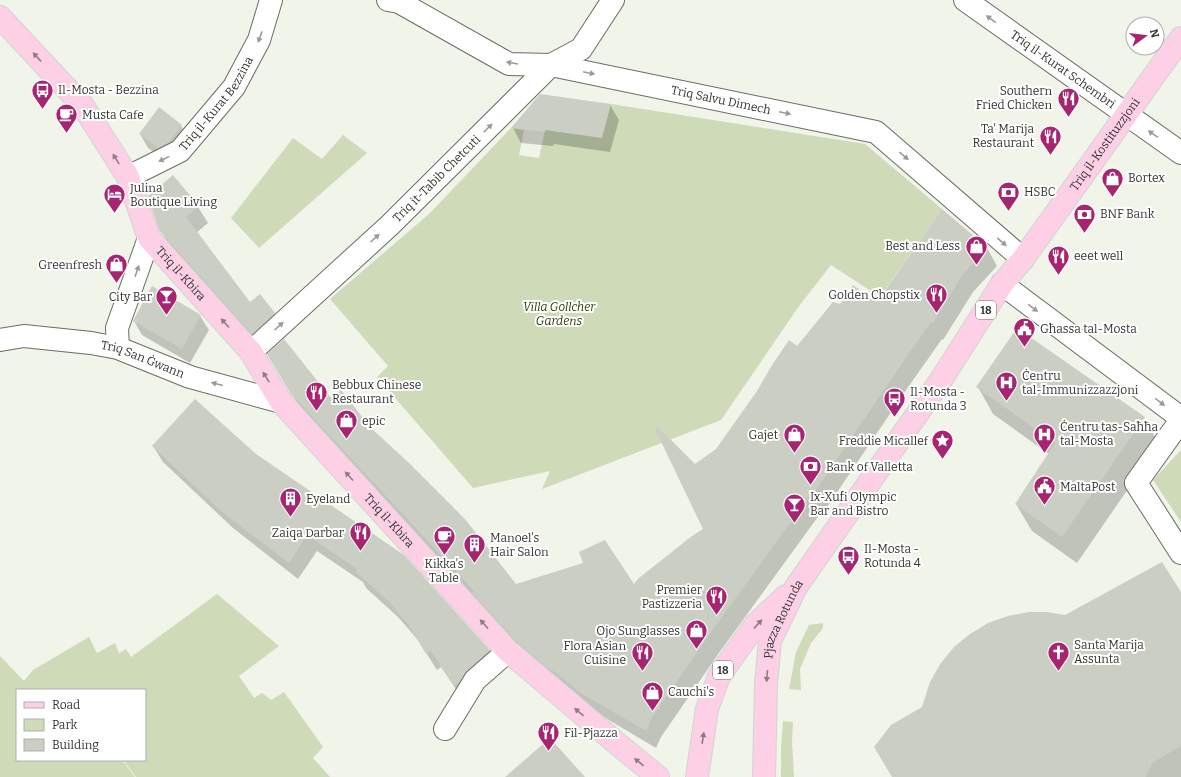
<svg xmlns="http://www.w3.org/2000/svg" width="1181" height="777" font-family="Bitter,serif">
  <style>
    .green { fill: #cedab8 }
    .shadow { fill: #0003 }
    .building { fill: #cacec3 }
    .lines { fill: none; stroke-linecap: round; stroke-linejoin: round }
    .minor-casing { stroke: #6a6d64; stroke-width: 24 }
    .major-casing { stroke: #d2d3d2; stroke-width: 24 }
    .minor { stroke: #fff; stroke-width: 22 }
    .major { stroke: #fed0e5; stroke-width: 22 }
    .oneway { fill: #9a9a98 }
    .oneway2 { fill: #8f7b82 }
    .labels { text-anchor: middle; stroke-width: 4; stroke-linejoin: round; paint-order: stroke }
    .shield { fill: #fff; stroke: #71726f; stroke-width: 1 }
    .shield-label { font-size: 11px; font-weight: bold; fill: #343631 }
    .street-label { font-size: 12px; fill: #343631; stroke: #fff }
    .poi-label { font-size: 12px; fill: #343631; stroke: #fff; text-anchor: start }
    .park-label { font-size: 12px; font-style: italic; fill: #303e05; stroke: #fff }
  </style>
  <rect width="100%" height="100%" fill="#f0f4e9"/>
  <!-- green -->
  <g class="green">
    <path d="M 611,104 L 865,144 L 942,209 L 880,297 L 831,265 L 799,306 L 721,420 L 542,489 L 550,471 L 473,488 L 377,377 L 388,366 L 330,299 L 429,214 L 511,128 L 524,130 L 519,155 L 539,158 L 545,130 Z"/>
    <path d="M 343,135 L 367,153 L 259,248 L 231,218 L 293,138 L 322,159 Z"/>
    <path d="M 1181,450 L 1181,522 L 1153,480 Z"/>
    <path d="M 217,594 L 279,646 L 239,676 L 254,698 L 262,693 L 271,700 L 284,692 L 323,747 L 313,758 L 330,777 L 136,777 L 123,760 L 145,760 L 145,690 L 17,690 L 17,760 L 122,760 L 135,777 L 0,777 L 0,656 L 24,681 L 33,670 L 89,637 L 97,653 L 115,643 L 119,653 L 126,649 L 131,657 Z"/>
    <path d="M 823,623 L 823,628 L 811,643 L 800,669 L 801,690 L 789,689 L 796,652 L 809,625 Z"/>
    <path d="M 783,721 L 793,722 L 792,742 L 794,777 L 781,777 L 781,747 Z"/>
  </g>
  <!-- shadow -->
  <g class="shadow">
    <path d="M 540,95 L 610,105 L 619,120 L 610,152 L 554,144 L 553,146 L 521,143 L 513,128 Z"/>
    <path d="M 181,126 L 190,140 L 167,162 L 148,148 L 140,134 Z"/>
    <path d="M 198,207 L 208,223 L 196,233 L 250,304 L 274,313 L 284,330 L 262,350 L 170,246 L 160,229 Z"/>
    <path d="M 987,248 L 997,266 L 973,292 L 943,340 L 942,339 L 904,393 L 821,516 L 820,514 L 719,653 L 661,737 L 656,748 L 592,710 L 556,683 L 484,611 L 478,602 L 303,413 L 279,372 L 330,400 L 370,429 L 516,585 L 634,585 L 704,530 L 695,465 L 717,450 L 797,347 L 841,305 L 877,304 Z"/>
    <path d="M 200,316 L 209,330 L 190,363 L 142,335 L 134,321 Z"/>
    <path d="M 978,387 L 1144,418 L 1159,444 L 1077,563 L 1032,531 L 1016,504 L 1049,454 L 993,414 Z"/>
    <path d="M 153,446 L 255,455 L 403,556 L 489,651 L 499,667 L 464,701 L 441,667 L 437,670 L 418,640 L 398,617 L 366,588 L 363,582 L 317,551 L 298,579 L 233,528 L 163,462 Z"/>
    <path d="M 1181,594 L 1181,777 L 893,777 L 923,708 L 1066,616 Z"/>
  </g>
  <!-- building -->
  <g class="building">
    <path d="M 540,94 L 611,104 L 602,138 L 545,130 L 545,132 L 511,128 Z"/>
    <path d="M 159,107 L 182,125 L 168,143 L 158,148 L 139,134 Z"/>
    <path d="M 173,175 L 199,206 L 186,217 L 250,302 L 260,294 L 275,313 L 252,334 L 159,230 L 148,196 Z"/>
    <path d="M 942,209 L 988,248 L 963,274 L 933,323 L 931,322 L 894,375 L 810,499 L 809,497 L 709,635 L 651,719 L 646,731 L 581,693 L 556,673 L 544,665 L 517,642 L 472,593 L 474,591 L 291,394 L 267,354 L 284,339 L 331,398 L 341,390 L 371,428 L 409,463 L 465,519 L 516,584 L 583,563 L 579,552 L 605,540 L 634,584 L 639,578 L 692,536 L 703,529 L 655,429 L 658,427 L 695,464 L 716,449 L 757,391 L 772,365 L 789,340 L 797,346 L 833,302 L 840,304 L 853,285 L 877,302 Z"/>
    <path d="M 152,286 L 201,315 L 182,349 L 133,321 Z"/>
    <path d="M 1017,328 L 1145,417 L 1062,537 L 1015,504 L 1055,443 L 976,387 Z"/>
    <path d="M 195,399 L 256,454 L 404,555 L 490,650 L 467,671 L 459,682 L 454,686 L 431,651 L 426,654 L 408,624 L 388,601 L 356,572 L 357,569 L 307,535 L 289,563 L 222,512 L 152,446 Z"/>
    <path d="M 1162,562 L 1181,592 L 1181,746 L 1152,763 L 1146,777 L 892,777 L 874,747 L 891,725 L 922,707 L 930,682 L 941,663 L 954,647 L 970,634 L 988,623 L 1008,616 L 1029,612 L 1047,612 L 1065,615 Z"/>
    <path d="M 550,738 L 585,777 L 505,777 Z"/>
  </g>
  <g class="lines">
    <defs>
      <g id="minor">
        <path id="s1" d="M 388,0 L 399,2 L 509,64 L 551,65 L 876,132 L 1023,259"/>
        <path id="s2" d="M 965,0 L 1181,153"/>
        <path id="s3" d="M 128,177 L 180,151 L 234,87 L 259,40 L 271,0"/>
        <path d="M 1002,284 L 1181,418"/>
        <path id="s4" d="M 0,340 L 24,336 L 91,343 L 118,348 L 190,377 L 281,402"/>
        <path d="M 118,348 L 117,328 L 149,238"/>
        <path id="s5" d="M 251,352 L 390,225 L 551,65 L 581,49 L 613,0"/>
        <path d="M 1181,420 L 1136,483 L 1181,553"/>
        <path d="M 445,729 L 475,680 L 508,651"/>
      </g>
      <g id="major">
        <path id="s6" d="M 0,17 L 83,106 L 128,177 L 149,238 L 251,352 L 281,402 L 508,651 L 620,746 L 658,777"/>
        <path d="M 697,777 L 707,709 L 719,676 L 756,624 L 786,596"/>
        <path id="s7" d="M 764,777 L 766,684 L 770,641 L 796,587 L 941,380 L 1002,284 L 1023,259 L 1181,38"/>
      </g>
    </defs>
    <!-- minor casing -->
    <use href="#minor" class="minor-casing"/>
    <!-- major casing -->
    <use href="#major" class="major-casing"/>
    <!-- minor -->
    <use href="#minor" class="minor"/>
    <!-- major -->
    <use href="#major" class="major"/>
  </g>
  <!-- one-way arrows -->
  <defs><path id="oneway-solid" d="M-6-.8H1V-3.2L6.5 0L1 3.2V.8H-6Z"/></defs>
  <g class="oneway">
    <use href="#oneway-solid" transform="translate(991 19) rotate(-144)"/>
    <use href="#oneway-solid" transform="translate(260 37) rotate(110)"/>
    <use href="#oneway-solid" transform="translate(512 63) rotate(-170)"/>
    <use href="#oneway-solid" transform="translate(589 73) rotate(12)"/>
    <use href="#oneway-solid" transform="translate(785 113) rotate(12)"/>
    <use href="#oneway-solid" transform="translate(488 128) rotate(-45)"/>
    <use href="#oneway-solid" transform="translate(1153 134) rotate(-145)"/>
    <use href="#oneway-solid" transform="translate(904 156) rotate(41)"/>
    <use href="#oneway-solid" transform="translate(164 159) rotate(154)"/>
    <use href="#oneway-solid" transform="translate(375 238) rotate(-42)"/>
    <use href="#oneway-solid" transform="translate(1002 242) rotate(41)"/>
    <use href="#oneway-solid" transform="translate(137 271) rotate(-71)"/>
    <use href="#oneway-solid" transform="translate(1033 308) rotate(37)"/>
    <use href="#oneway-solid" transform="translate(279 326) rotate(-42)"/>
    <use href="#oneway-solid" transform="translate(217 384) rotate(-165)"/>
    <use href="#oneway-solid" transform="translate(1160 402) rotate(37)"/>
  </g>
  <g class="oneway2">
    <use href="#oneway-solid" transform="translate(37 57) rotate(-133)"/>
    <use href="#oneway-solid" transform="translate(116 159) rotate(-122)"/>
    <use href="#oneway-solid" transform="translate(225 323) rotate(-132)"/>
    <use href="#oneway-solid" transform="translate(266 377) rotate(-122)"/>
    <use href="#oneway-solid" transform="translate(349 476) rotate(-132)"/>
    <use href="#oneway-solid" transform="translate(484 624) rotate(-132)"/>
    <use href="#oneway-solid" transform="translate(758 624) rotate(-47)"/>
    <use href="#oneway-solid" transform="translate(767 676) rotate(95)"/>
    <use href="#oneway-solid" transform="translate(579 712) rotate(-140)"/>
    <use href="#oneway-solid" transform="translate(703 738) rotate(-81)"/>
    <use href="#oneway-solid" transform="translate(639 762) rotate(-141)"/>
  </g>
  <!-- icons -->
  <defs>
    <symbol id="bus-pin" viewBox="-11 -11 22 30"><path d="M0 17L-7.5 6A9.5 9.5 0 1 1 7.5 6Z" fill="#a72471" stroke="#fff"/><path d="M-5-6H5V4H4V6H2V4H-2V6H-4V4H-5ZM-3.5-4V0h7V-4ZM-3.5 1.2v1.5H-2V1.2ZM2 1.2v1.5H3.5V1.2Z" fill="#fff"/></symbol>
    <symbol id="restaurant-pin" viewBox="-11 -11 22 30"><path d="M0 17L-7.5 6A9.5 9.5 0 1 1 7.5 6Z" fill="#a72471" stroke="#fff"/><path d="M-5-6h1v4h1v-4h1v4h1v-4h1v5L-1.5 .5V6h-2V.5L-5-1ZM5-6V6H3V1.5H1.5Q1.5-4 5-6Z" fill="#fff"/></symbol>
    <symbol id="cafe-pin" viewBox="-11 -11 22 30"><path d="M0 17L-7.5 6A9.5 9.5 0 1 1 7.5 6Z" fill="#a72471" stroke="#fff"/><path d="M-5.5-4.5H6V0H3Q3 3.5 0 3.5H-2.5Q-5.5 3.5-5.5 0ZM3-3.2v2h1.7v-2ZM-6 4.5H4V6H-6Z" fill="#fff"/></symbol>
    <symbol id="shop-pin" viewBox="-11 -11 22 30"><path d="M0 17L-7.5 6A9.5 9.5 0 1 1 7.5 6Z" fill="#a72471" stroke="#fff"/><path d="M-5-2.5h2.3a2.7 3.5 0 0 1 5.4 0H5L5.5 6h-11ZM-1.5-2.5h3a1.5 2.3 0 0 0-3 0Z" fill="#fff"/></symbol>
    <symbol id="bank-pin" viewBox="-11 -11 22 30"><path d="M0 17L-7.5 6A9.5 9.5 0 1 1 7.5 6Z" fill="#a72471" stroke="#fff"/><path d="M-6-4H6V4H-6ZM0-2.3a2.3 2.3 0 1 0 0 4.6a2.3 2.3 0 1 0 0-4.6Z" fill="#fff"/></symbol>
    <symbol id="hotel-pin" viewBox="-11 -11 22 30"><path d="M0 17L-7.5 6A9.5 9.5 0 1 1 7.5 6Z" fill="#a72471" stroke="#fff"/><path d="M-6-4.5h1.5V1H6V5H4.5V3h-9V5H-6ZM-4 0a1.8 1.8 0 1 1 3.6 0ZM.5 0V-2.5h3Q6-2.5 6 0Z" fill="#fff"/></symbol>
    <symbol id="bar-pin" viewBox="-11 -11 22 30"><path d="M0 17L-7.5 6A9.5 9.5 0 1 1 7.5 6Z" fill="#a72471" stroke="#fff"/><path d="M-6-5H6L.8 .8V4.5H3.5V6h-7V4.5H-.8V.8Z" fill="#fff"/></symbol>
    <symbol id="civic-pin" viewBox="-11 -11 22 30"><path d="M0 17L-7.5 6A9.5 9.5 0 1 1 7.5 6Z" fill="#a72471" stroke="#fff"/><path d="M-.6-6.5H3V-4.5H.6V-3L4-1V1h2V6H-6V1h2V-1L-.6-3ZM-1.2 2.5V6h2.4V2.5Z" fill="#fff"/></symbol>
    <symbol id="hospital-pin" viewBox="-11 -11 22 30"><path d="M0 17L-7.5 6A9.5 9.5 0 1 1 7.5 6Z" fill="#a72471" stroke="#fff"/><path d="M-5-5h3v3.5h4V-5h3V5h-3V1.5h-4V5h-3Z" fill="#fff"/></symbol>
    <symbol id="sight-pin" viewBox="-11 -11 22 30"><path d="M0 17L-7.5 6A9.5 9.5 0 1 1 7.5 6Z" fill="#a72471" stroke="#fff"/><path d="M0-6L1.8-2.2L6-1.7L2.9 1.2L3.7 5.4L0 3.3L-3.7 5.4L-2.9 1.2L-6-1.7L-1.8-2.2Z" fill="#fff"/></symbol>
    <symbol id="building-pin" viewBox="-11 -11 22 30"><path d="M0 17L-7.5 6A9.5 9.5 0 1 1 7.5 6Z" fill="#a72471" stroke="#fff"/><path d="M-4-6H4V6H1V3H-1V6H-4ZM-2.5-4.3h1.7v1.8h-1.7ZM.8-4.3h1.7v1.8H.8ZM-2.5-1h1.7V.8h-1.7ZM.8-1h1.7V.8H.8Z" fill="#fff"/></symbol>
    <symbol id="church-pin" viewBox="-11 -11 22 30"><path d="M0 17L-7.5 6A9.5 9.5 0 1 1 7.5 6Z" fill="#a72471" stroke="#fff"/><path d="M-1.2-6h2.4v3.5h3.3v2.4h-3.3V6h-2.4V-.1h-3.3v-2.4h3.3Z" fill="#fff"/></symbol>
  </defs>
  <g fill-rule="evenodd">
    <use href="#bus-pin" x="30" y="78" width="25" height="34"/>
    <use href="#restaurant-pin" x="1056" y="86" width="25" height="34"/>
    <use href="#cafe-pin" x="54" y="102" width="25" height="34"/>
    <use href="#restaurant-pin" x="1038" y="124" width="25" height="34"/>
    <use href="#shop-pin" x="1100" y="166" width="25" height="34"/>
    <use href="#bank-pin" x="996" y="180" width="25" height="34"/>
    <use href="#hotel-pin" x="102" y="182" width="25" height="34"/>
    <use href="#bank-pin" x="1072" y="202" width="25" height="34"/>
    <use href="#shop-pin" x="964" y="234" width="25" height="34"/>
    <use href="#restaurant-pin" x="1046" y="244" width="25" height="34"/>
    <use href="#shop-pin" x="104" y="252" width="25" height="34"/>
    <use href="#restaurant-pin" x="924" y="282" width="25" height="34"/>
    <use href="#bar-pin" x="154" y="284" width="25" height="34"/>
    <use href="#civic-pin" x="1012" y="316" width="25" height="34"/>
    <use href="#hospital-pin" x="994" y="370" width="25" height="34"/>
    <use href="#restaurant-pin" x="304" y="380" width="25" height="34"/>
    <use href="#bus-pin" x="882" y="386" width="25" height="34"/>
    <use href="#shop-pin" x="334" y="408" width="25" height="34"/>
    <use href="#hospital-pin" x="1032" y="422" width="25" height="34"/>
    <use href="#shop-pin" x="782" y="422" width="25" height="34"/>
    <use href="#sight-pin" x="930" y="428" width="25" height="34"/>
    <use href="#bank-pin" x="798" y="454" width="25" height="34"/>
    <use href="#civic-pin" x="1032" y="474" width="25" height="34"/>
    <use href="#building-pin" x="278" y="486" width="25" height="34"/>
    <use href="#bar-pin" x="782" y="492" width="25" height="34"/>
    <use href="#restaurant-pin" x="348" y="520" width="25" height="34"/>
    <use href="#cafe-pin" x="432" y="524" width="25" height="34"/>
    <use href="#building-pin" x="462" y="532" width="25" height="34"/>
    <use href="#bus-pin" x="836" y="544" width="25" height="34"/>
    <use href="#restaurant-pin" x="704" y="584" width="25" height="34"/>
    <use href="#shop-pin" x="684" y="618" width="25" height="34"/>
    <use href="#church-pin" x="1046" y="640" width="25" height="34"/>
    <use href="#restaurant-pin" x="630" y="640" width="25" height="34"/>
    <use href="#shop-pin" x="640" y="680" width="25" height="34"/>
    <use href="#restaurant-pin" x="536" y="720" width="25" height="34"/>
  </g>
  <g class="labels">
    <!-- shield labels -->
    <g class="shield">
      <rect x="976" y="301" width="20" height="18" rx="3"/>
      <rect x="713" y="661" width="20" height="18" rx="3"/>
    </g>
    <g class="shield-label">
      <text x="986" y="314">18</text>
      <text x="723" y="674">18</text>
    </g>
    <!-- street labels -->
    <g class="street-label">
      <text dy="4" stroke="none"><textPath href="#s2" startOffset="120">Triq il-Kurat Schembri</textPath></text>
      <text dy="4" stroke="none"><textPath href="#s1" startOffset="353">Triq Salvu Dimech</textPath></text>
      <text dy="4" stroke="none"><textPath href="#s3" startOffset="118">Triq il-Kurat Bezzina</textPath></text>
      <text dy="4" stroke="none"><textPath href="#s7" startOffset="736">Triq il-Kostituzzjoni</textPath></text>
      <text dy="4" stroke="none"><textPath href="#s5" startOffset="254">Triq it-Tabib Chetcuti</textPath></text>
      <text dy="4" stroke="none"><textPath href="#s6" startOffset="318">Triq il-Kbira</textPath></text>
      <text dy="4" stroke="none"><textPath href="#s4" startOffset="146">Triq San Ġwann</textPath></text>
      <text dy="4" stroke="none"><textPath href="#s6" startOffset="642">Triq il-Kbira</textPath></text>
      <text dy="4" stroke="none"><textPath href="#s7" startOffset="161">Pjazza Rotunda</textPath></text>
    </g>
    <!-- poi labels -->
    <g class="poi-label">
      <text x="58" y="94">Il-Mosta - Bezzina</text>
      <text x="1052" y="95" text-anchor="end">Southern<tspan x="1052" dy="14">Fried Chicken</tspan></text>
      <text x="82" y="119">Musta Cafe</text>
      <text x="1034" y="133" text-anchor="end">Ta' Marija<tspan x="1034" dy="14">Restaurant</tspan></text>
      <text x="1128" y="182">Bortex</text>
      <text x="130" y="192">Julina<tspan x="130" dy="14">Boutique Living</tspan></text>
      <text x="1024" y="196">HSBC</text>
      <text x="1100" y="218">BNF Bank</text>
      <text x="960" y="250" text-anchor="end">Best and Less</text>
      <text x="1074" y="260">eeet well</text>
      <text x="102" y="269" text-anchor="end">Greenfresh</text>
      <text x="920" y="299" text-anchor="end">Golden Chopstix</text>
      <text x="152" y="301" text-anchor="end">City Bar</text>
      <text x="1040" y="333">Għassa tal-Mosta</text>
      <text x="1022" y="380">Ċentru<tspan x="1022" dy="14">tal-Immunizzazzjoni</tspan></text>
      <text x="332" y="389">Bebbux Chinese<tspan x="332" dy="14">Restaurant</tspan></text>
      <text x="910" y="396">Il-Mosta -<tspan x="910" dy="14">Rotunda 3</tspan></text>
      <text x="362" y="425">epic</text>
      <text x="1060" y="431">Ċentru tas-Saħħa<tspan x="1060" dy="14">tal-Mosta</tspan></text>
      <text x="778" y="439" text-anchor="end">Gajet</text>
      <text x="928" y="445" text-anchor="end">Freddie Micallef</text>
      <text x="826" y="471">Bank of Valletta</text>
      <text x="1060" y="491">MaltaPost</text>
      <text x="810" y="501">Ix-Xufi Olympic<tspan x="810" dy="14">Bar and Bistro</tspan></text>
      <text x="306" y="503">Eyeland</text>
      <text x="344" y="537" text-anchor="end">Zaiqa Darbar</text>
      <text x="490" y="542">Manoel's<tspan x="490" dy="14">Hair Salon</tspan></text>
      <text x="864" y="553">Il-Mosta -<tspan x="864" dy="14">Rotunda 4</tspan></text>
      <text x="444" y="568" text-anchor="middle">Kikka's<tspan x="444" dy="14">Table</tspan></text>
      <text x="702" y="594" text-anchor="end">Premier<tspan x="702" dy="14">Pastizzeria</tspan></text>
      <text x="680" y="635" text-anchor="end">Ojo Sunglasses</text>
      <text x="1074" y="649">Santa Marija<tspan x="1074" dy="14">Assunta</tspan></text>
      <text x="626" y="650" text-anchor="end">Flora Asian<tspan x="626" dy="14">Cuisine</tspan></text>
      <text x="668" y="696">Cauchi's</text>
      <text x="564" y="737">Fil-Pjazza</text>
    </g>
    <!-- park labels -->
    <g class="park-label">
      <text x="559" y="311">Villa Gollcher<tspan x="559" dy="14">Gardens</tspan></text>
    </g>
  </g>
  <!-- legend -->
  <rect x="16" y="689" width="130" height="72" fill="#ffffff" stroke="#aeafad"/>
  <rect x="24" y="702" width="20" height="6" fill="#fed0e5" stroke="#aeafad"/>
  <text x="52" y="709" font-size="12" fill="#343631">Road</text>
  <rect x="24" y="719" width="20" height="12" fill="#cedab8" stroke="#aeafad"/>
  <text x="52" y="729" font-size="12" fill="#343631">Park</text>
  <rect x="24" y="739" width="20" height="12" fill="#cacec3" stroke="#aeafad"/>
  <text x="52" y="749" font-size="12" fill="#343631">Building</text>
  <!-- north arrow -->
  <g transform="translate(1145 36) rotate(75)"><circle r="19" fill="#ffffff" stroke="#aeafad"/>
  <path d="M0-3L7 15L0 10L-7 15Z" fill="#a72471"/>
  <text y="-6" font-size="11" font-weight="bold" text-anchor="middle" fill="#343631">N</text>
  </g>
</svg>
